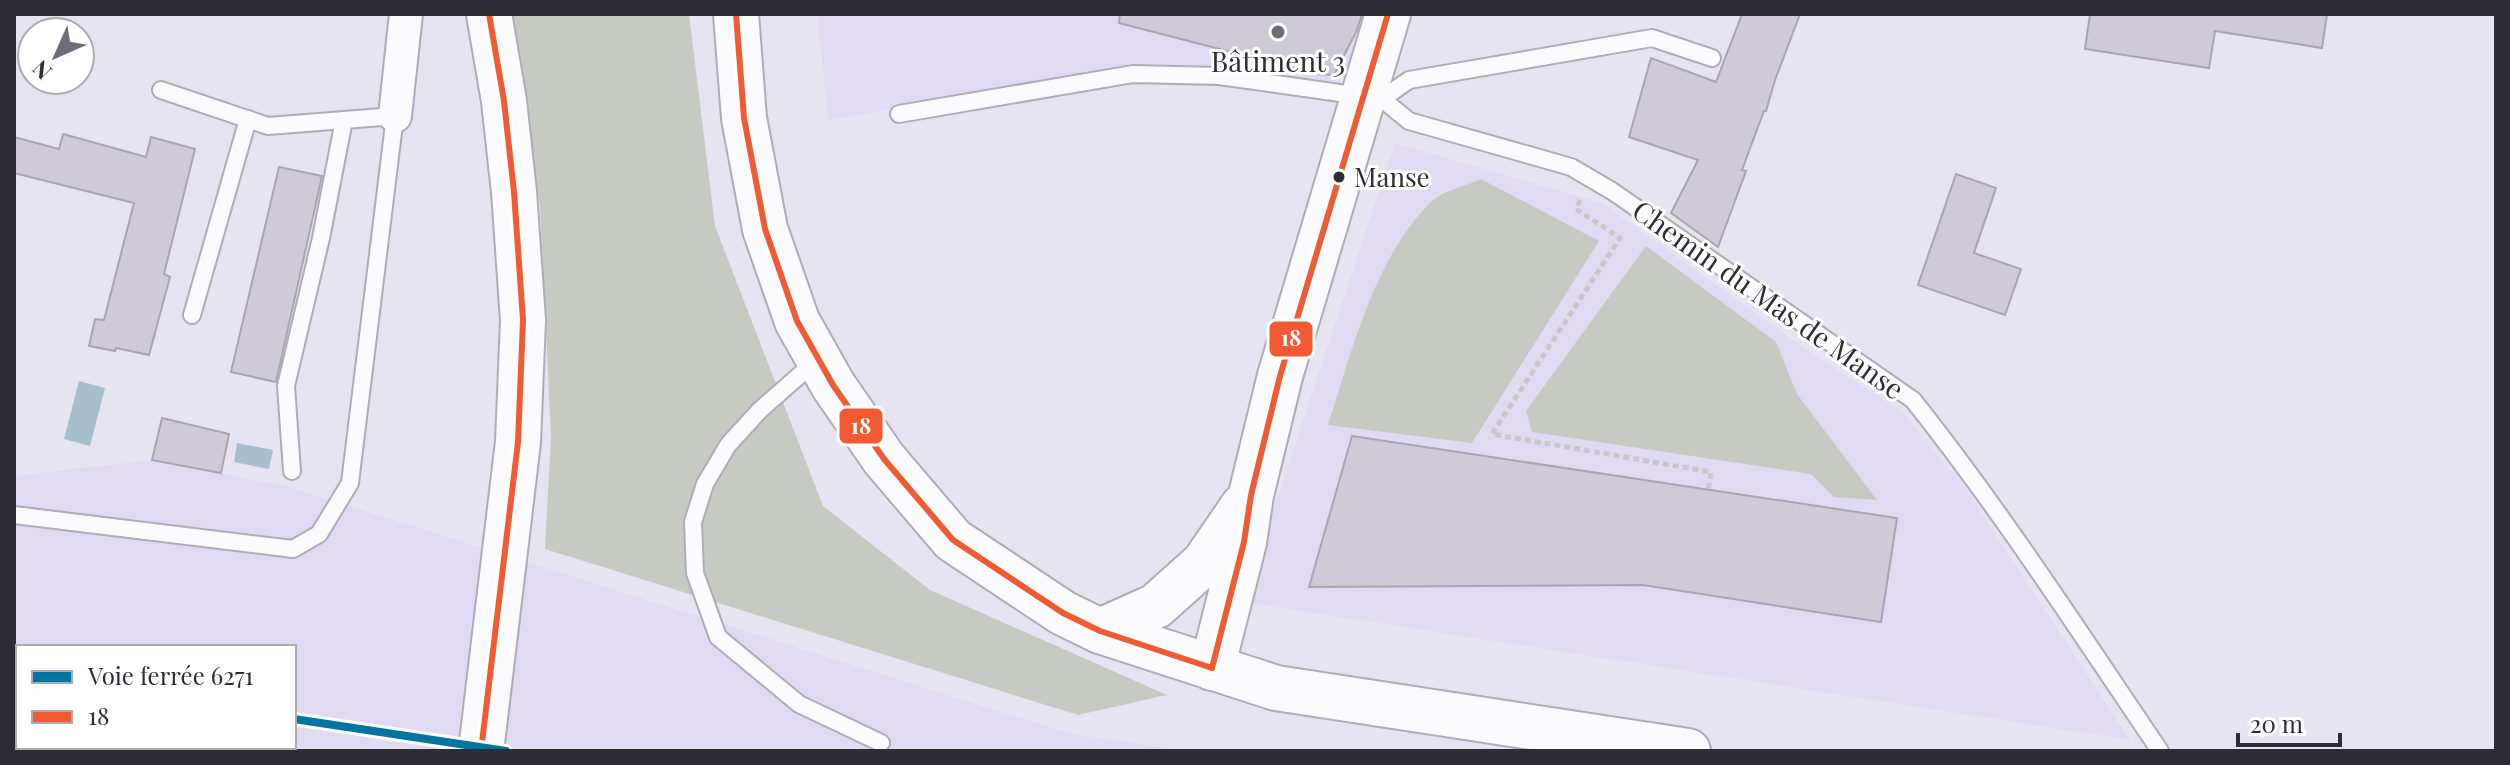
<svg xmlns="http://www.w3.org/2000/svg" width="2510" height="765" font-family="'Playfair Display',serif">
  <style>
    .built { fill: #e0dbf3; fill-rule: evenodd }
    .green { fill: #c6cac3 }
    .water { fill: #a7bece }
    .building { fill: #cecbd7; stroke: #a8a5b0; stroke-width: 2 }
    .lines { fill: none; stroke-linecap: round; stroke-linejoin: round }
    .lane-casing { stroke: #afacb7; stroke-width: 20 }
    .street-casing { stroke: #afacb7; stroke-width: 36 }
    .secondary-casing { stroke: #afacb7; stroke-width: 48 }
    .path { stroke: #c8c7cb; stroke-width: 5; stroke-dasharray: 6 4; stroke-linecap: butt }
    .lane { stroke: #fbfbfd; stroke-width: 16 }
    .street { stroke: #fbfbfd; stroke-width: 32 }
    .secondary { stroke: #fbfbfd; stroke-width: 44 }
    .bus-1-casing { stroke: #fff; stroke-width: 12 }
    .bus-1 { stroke: #f15a32; stroke-width: 6 }
    .rail-1-casing { stroke: #fff; stroke-width: 14 }
    .rail-1 { stroke: #0075a1; stroke-width: 8 }
    .poi-dot { fill: #6f6c77; stroke: #fff; stroke-width: 3 }
    .bus-dot { fill: #2e2c35; stroke: #fff; stroke-width: 3 }
    .labels { text-anchor: middle; stroke-width: 6; stroke-linejoin: round; paint-order: stroke }
    .bus-label { font-size: 26px; fill: #2e2c35; stroke: #fff; text-anchor: start }
    .poi-label { font-size: 28px; fill: #2e2c35; stroke: #fff }
    .street-label { font-size: 28px; fill: #2e2c35; stroke: #fff }
    .line-badge { stroke: #fff; stroke-width: 3 }
    .badge-label { font-size: 22px; text-anchor: middle; font-weight: bold; fill: #fff }
  </style>
  <rect width="100%" height="100%" fill="#e7e4f1"/>
  <!-- built -->
  <g class="built">
    <path d="M 817,14 L 1370,14 L 1340,82 L 1141,65 L 828,120 Z"/>
    <path d="M 1395,143 L 1602,203 L 1813,354 L 1903,412 L 1969,494 L 2130,740 L 1243,602 Z"/>
    <path d="M 152,460 L 286,486 L 1068,733 L 1185,751 L 14,751 L 14,476 ZM 18,647 L 294,647 L 294,747 L 18,747 Z"/>
  </g>
  <!-- green -->
  <g class="green">
    <path d="M 508,14 L 689,14 L 715,226 L 823,506 L 930,590 L 1167,695 L 1078,715 L 545,549 L 551,437 L 540,206 Z"/>
    <path d="M 1481,179 L 1599,241 L 1472,443 L 1328,425 C 1352,351 1374,258 1431,202 C 1442,191 1466,186 1481,179 Z"/>
    <path d="M 1646,246 L 1776,342 L 1797,394 L 1877,500 L 1834,497 L 1811,474 L 1532,432 L 1526,411 Z"/>
  </g>
  <!-- water -->
  <g class="water">
    <path d="M 79,381 L 105,388 L 90,446 L 64,439 Z"/>
    <path d="M 237,443 L 273,450 L 269,469 L 234,462 Z"/>
  </g>
  <!-- building -->
  <g class="building">
    <path d="M 1120,14 L 1362,14 L 1357,30 L 1334,75 L 1316,74 L 1119,23 Z"/>
    <path d="M 1742,14 L 1800,14 L 1775,80 L 1766,111 L 1764,111 L 1742,170 L 1746,171 L 1718,247 L 1671,213 L 1698,160 L 1629,137 L 1651,58 L 1716,82 Z"/>
    <path d="M 2090,14 L 2327,14 L 2322,48 L 2215,31 L 2209,68 L 2085,49 Z"/>
    <path d="M 63,134 L 146,157 L 151,137 L 195,149 L 164,274 L 170,277 L 149,355 L 116,348 L 115,351 L 89,346 L 95,319 L 104,320 L 134,203 L 14,173 L 14,137 L 59,149 Z"/>
    <path d="M 279,167 L 322,176 L 276,382 L 231,372 Z"/>
    <path d="M 1956,174 L 1996,188 L 1974,253 L 2021,269 L 2005,315 L 1918,285 Z"/>
    <path d="M 162,418 L 229,434 L 221,473 L 152,460 Z"/>
    <path d="M 1352,436 L 1897,518 L 1881,622 L 1643,585 L 1309,587 Z"/>
  </g>
  <g class="lines">
    <defs>
      <g id="lane">
        <path d="M 1382,99 L 1409,80 L 1652,38 L 1712,58"/>
        <path d="M 899,114 L 1133,74 L 1219,76 L 1382,99 L 1409,121 L 1571,167 L 1612,191 L 1913,400 C 2002,512 2080,633 2160,751"/>
        <path d="M 192,315 L 248,119"/>
        <path d="M 817,360 L 760,410 L 728,445 L 705,484 L 693,522 L 695,573 L 718,637 L 799,704 L 881,743"/>
        <path d="M 292,471 L 286,386 L 321,238 L 344,120"/>
        <path d="M 14,515 L 293,549 L 319,534 L 350,483 L 395,116 L 268,126 L 161,90"/>
      </g>
      <path id="street" d="M 395,116 L 406,14"/>
      <g id="secondary">
        <path d="M 736,14 L 744,118 L 765,229 L 797,321 L 833,385 L 884,459 L 953,540 L 1063,613 L 1100,631 L 1276,688 L 1688,751"/>
        <path d="M 1100,631 L 1156,606 L 1204,563 L 1243,506"/>
        <path d="M 1212,668 L 1244,542 L 1251,495 L 1280,376 L 1388,14"/>
        <path d="M 481,751 L 518,442 L 523,320 L 514,192 L 504,101 L 489,14"/>
      </g>
    </defs>
    <!-- lane casing -->
    <use href="#lane" class="lane-casing"/>
    <!-- street casing -->
    <use href="#street" class="street-casing"/>
    <!-- secondary casing -->
    <use href="#secondary" class="secondary-casing"/>
    <!-- path -->
    <path class="path" d="M 1580,200 L 1576,209 L 1620,238 L 1492,434 L 1711,472 L 1708,490"/>
    <!-- lane -->
    <use href="#lane" class="lane"/>
    <!-- street -->
    <use href="#street" class="street"/>
    <!-- secondary -->
    <use href="#secondary" class="secondary"/>
    <defs>
      <g id="bus-1">
        <path d="M 736,14 L 744,118 L 765,229 L 797,321 L 833,385 L 884,459 L 953,540 L 1063,613 L 1100,631 L 1212,668"/>
        <path d="M 1212,668 L 1244,542 L 1251,495 L 1280,376 L 1388,14"/>
        <path d="M 481,751 L 518,442 L 523,320 L 514,192 L 504,101 L 489,14"/>
      </g>
    </defs>
    <!-- bus-1 casing -->
    <use href="#bus-1" class="bus-1-casing"/>
    <!-- bus-1 -->
    <use href="#bus-1" class="bus-1"/>
    <defs>
      <path id="rail-1" d="M 294,719 L 506,751"/>
    </defs>
    <!-- rail-1 casing -->
    <use href="#rail-1" class="rail-1-casing"/>
    <!-- rail-1 -->
    <use href="#rail-1" class="rail-1"/>
  </g>
  <!-- markers -->
  <circle class="poi-dot" cx="1278" cy="32" r="8"/>
  <circle class="bus-dot" cx="1339" cy="177" r="7"/>
  <g class="labels">
    <!-- bus labels -->
    <g class="bus-label">
      <text x="1354" y="187">Manse</text>
    </g>
    <!-- poi labels -->
    <g class="poi-label">
      <text x="1278" y="72">Bâtiment 3</text>
    </g>
    <!-- street labels -->
    <g class="street-label">
      <text transform="translate(1768 300) rotate(35)" y="10">Chemin du Mas de Manse</text>
    </g>
  </g>
  <g class="line-badge">
    <rect x="1268" y="320" width="46" height="38" rx="8" fill="#f15a32"/>
    <rect x="838" y="407" width="46" height="38" rx="8" fill="#f15a32"/>
  </g>
  <g class="badge-label">
    <text x="1291" y="346">18</text>
    <text x="861" y="434">18</text>
  </g>
  <!-- border -->
  <rect width="2510" height="765" fill="none" stroke="#2e2c35" stroke-width="32"/>
  <!-- legend -->
  <rect x="16" y="645" width="280" height="104" fill="#ffffff" stroke="#ababae" stroke-width="2"/>
  <rect x="32" y="671" width="40" height="12" fill="#0075a1" stroke="#ababae" stroke-width="2"/>
  <text x="88" y="685" font-size="24" fill="#2e2c35">Voie ferrée 6271</text>
  <rect x="32" y="711" width="40" height="12" fill="#f15a32" stroke="#ababae" stroke-width="2"/>
  <text x="88" y="725" font-size="24" fill="#2e2c35">18</text>
  <!-- north arrow -->
  <g transform="translate(56 56) rotate(225)"><circle r="38" fill="#ffffff" stroke="#ababae" stroke-width="2"/>
  <path d="M0-6L14 30L0 20L-14 30Z" fill="#6f6c77"/>
  <text y="-12" font-size="22" font-weight="bold" text-anchor="middle" fill="#2e2c35">N</text>
  </g>
  <!-- scale -->
  <path d="M2238 733v12h102v-12" fill="none" stroke="#2e2c35" stroke-width="4"/>
  <text x="2250" y="733" font-size="24" fill="#2e2c35" stroke="#ffffff" stroke-width="6" paint-order="stroke">20 m</text>
</svg>
